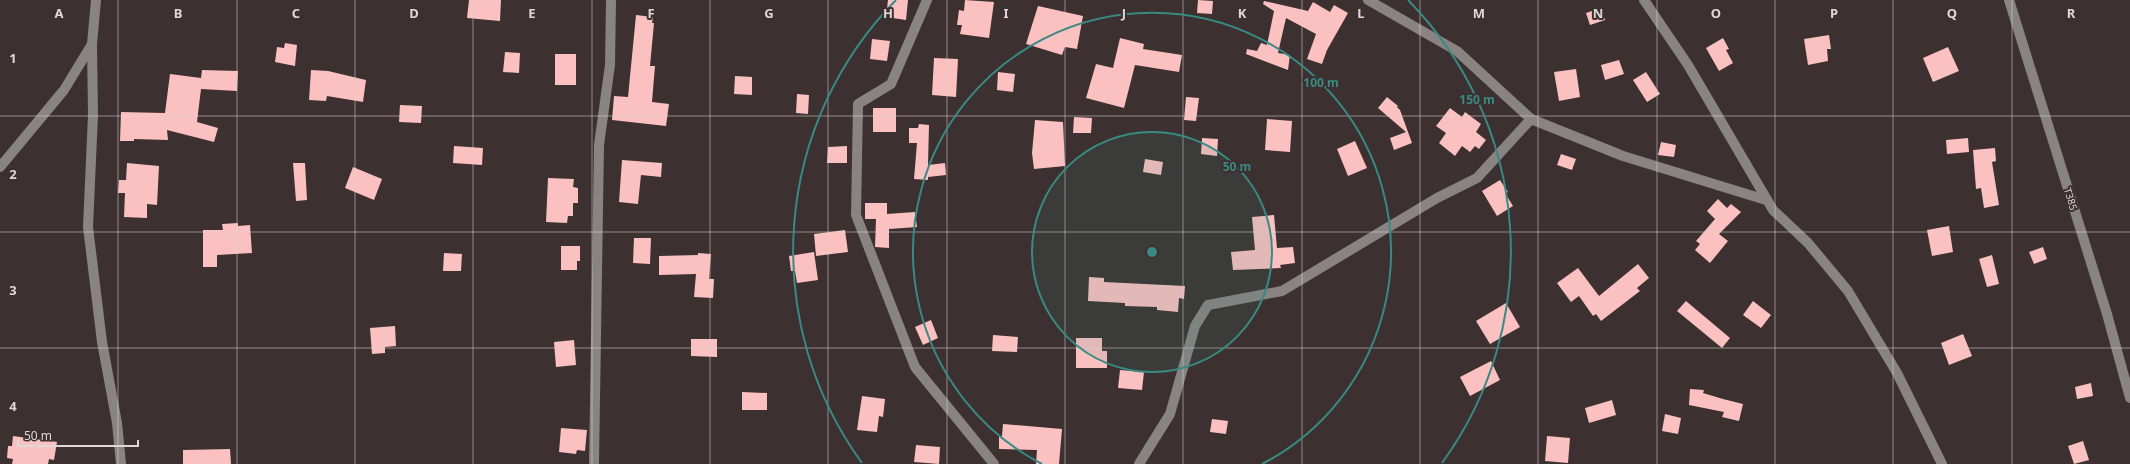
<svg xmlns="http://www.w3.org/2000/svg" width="2130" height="464" font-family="'Noto Sans',sans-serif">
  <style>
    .building { fill: #fbc0c0 }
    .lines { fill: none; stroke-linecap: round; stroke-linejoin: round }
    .minor { stroke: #898382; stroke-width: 10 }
    .grid { fill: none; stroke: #dfd8d7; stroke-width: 1; stroke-opacity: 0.55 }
    .ring { fill: none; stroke: #398a83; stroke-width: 2 }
    .labels { text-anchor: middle; stroke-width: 4; stroke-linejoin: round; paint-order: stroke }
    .street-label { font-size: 10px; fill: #dfd8d7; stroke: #3c3030 }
    .grid-label { font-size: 13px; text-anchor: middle; font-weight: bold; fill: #dfd8d7; stroke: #3c3030; stroke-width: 4; stroke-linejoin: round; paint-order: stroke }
    .centre { fill: #398a83; stroke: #3c3030; stroke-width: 2 }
    .ring-label { font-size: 12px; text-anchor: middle; font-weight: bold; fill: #398a83; stroke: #3c3030; stroke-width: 4; stroke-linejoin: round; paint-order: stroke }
  </style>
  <rect width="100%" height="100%" fill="#3c3030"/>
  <!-- building -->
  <g class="building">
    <path d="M 469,0 L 501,0 L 500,21 L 467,18 Z"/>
    <path d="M 888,0 L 908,0 L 906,20 L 886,17 Z"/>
    <path d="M 965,0 L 994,2 L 989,38 L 960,34 L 962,25 L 957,25 L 959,10 L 964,11 Z"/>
    <path d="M 1198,0 L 1213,1 L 1212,14 L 1197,13 Z"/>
    <path d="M 1264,1 L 1308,11 L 1313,2 L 1330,12 L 1334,5 L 1348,13 L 1327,50 L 1322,64 L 1307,59 L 1316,34 L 1286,18 L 1278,53 L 1290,55 L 1288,70 L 1246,54 L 1247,49 L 1257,51 L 1261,43 L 1267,45 L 1274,11 L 1263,4 Z"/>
    <path d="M 1038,6 L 1083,16 L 1077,49 L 1065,47 L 1062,55 L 1026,44 Z"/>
    <path d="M 1601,8 L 1605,20 L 1590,25 L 1586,13 Z"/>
    <path d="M 636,15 L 653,17 L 652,23 L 654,23 L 650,66 L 655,66 L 652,102 L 669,104 L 666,126 L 612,120 L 614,96 L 628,97 Z"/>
    <path d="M 1829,35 L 1831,49 L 1827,49 L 1828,61 L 1808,65 L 1804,39 Z"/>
    <path d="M 1120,38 L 1144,44 L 1143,49 L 1182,55 L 1179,72 L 1135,65 L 1124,108 L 1086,98 L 1096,64 L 1113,68 Z"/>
    <path d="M 1723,38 L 1729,49 L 1726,50 L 1733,63 L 1719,71 L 1706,48 Z"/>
    <path d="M 872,39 L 890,41 L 887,61 L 870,59 Z"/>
    <path d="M 285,43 L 297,45 L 295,66 L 275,62 L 277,47 L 284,48 Z"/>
    <path d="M 1948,47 L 1959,71 L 1933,82 L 1923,58 Z"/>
    <path d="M 505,52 L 520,53 L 519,73 L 503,72 Z"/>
    <rect x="555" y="54" width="21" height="31"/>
    <path d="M 934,58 L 958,59 L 956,97 L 932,95 Z"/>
    <path d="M 1619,60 L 1624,74 L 1605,80 L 1601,65 Z"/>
    <path d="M 1576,69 L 1580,97 L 1559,101 L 1554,72 Z"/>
    <path d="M 202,70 L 238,71 L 237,91 L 201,89 L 197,122 L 218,128 L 214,142 L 167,130 L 168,140 L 134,139 L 134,141 L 120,141 L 121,112 L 165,113 L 170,74 L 201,78 Z"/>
    <path d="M 311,70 L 328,71 L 366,80 L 363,102 L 327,96 L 326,101 L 309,100 Z"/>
    <path d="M 998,72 L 1015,74 L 1013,92 L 997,90 Z"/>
    <path d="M 1646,72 L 1660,94 L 1647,102 L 1633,80 Z"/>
    <path d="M 735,76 L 752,77 L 752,95 L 734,94 Z"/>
    <path d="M 797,94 L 809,95 L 808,114 L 796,113 Z"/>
    <path d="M 1186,97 L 1199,98 L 1196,121 L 1184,120 Z"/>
    <path d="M 1387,97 L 1398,106 L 1397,107 L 1400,110 L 1412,143 L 1394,150 L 1390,138 L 1406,132 L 1378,108 Z"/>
    <path d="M 400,105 L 422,106 L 421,123 L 399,122 Z"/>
    <rect x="873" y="108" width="23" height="24"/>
    <path d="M 1450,108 L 1462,117 L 1465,112 L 1481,124 L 1476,132 L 1486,140 L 1479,149 L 1475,146 L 1470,152 L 1462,146 L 1455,156 L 1439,143 L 1446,133 L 1436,126 Z"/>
    <path d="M 1074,117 L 1092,118 L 1091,133 L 1073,133 Z"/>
    <path d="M 1267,119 L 1292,121 L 1290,152 L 1265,150 Z"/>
    <path d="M 1035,120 L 1063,122 L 1065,166 L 1034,169 L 1032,153 Z"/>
    <path d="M 919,124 L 929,125 L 928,165 L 945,163 L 946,175 L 928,177 L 928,180 L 914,179 L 917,143 L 909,143 L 909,128 L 918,128 Z"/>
    <path d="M 1202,138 L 1218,139 L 1217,156 L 1201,154 Z"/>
    <path d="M 1968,138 L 1969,152 L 1947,154 L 1946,140 Z"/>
    <path d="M 1355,141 L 1367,168 L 1348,176 L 1337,149 Z"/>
    <path d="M 1661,142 L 1676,145 L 1674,157 L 1658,155 Z"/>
    <path d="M 454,146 L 483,148 L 482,165 L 453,163 Z"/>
    <path d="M 847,146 L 847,163 L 827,163 L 828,147 Z"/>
    <path d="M 1995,148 L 1996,161 L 1992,162 L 1999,205 L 1984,208 L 1981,188 L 1976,189 L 1973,150 Z"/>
    <path d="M 1561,154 L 1576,159 L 1572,170 L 1557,165 Z"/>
    <path d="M 1145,159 L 1163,162 L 1161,175 L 1143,172 Z"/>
    <path d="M 622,160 L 662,163 L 661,177 L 641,175 L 638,204 L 619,202 Z"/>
    <path d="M 127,163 L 159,166 L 157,205 L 147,204 L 147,218 L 124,217 L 125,193 L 118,193 L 119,180 L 126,180 Z"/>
    <path d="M 293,163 L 305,163 L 307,200 L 296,201 Z"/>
    <path d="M 353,167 L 382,179 L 374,200 L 345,188 Z"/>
    <path d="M 548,178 L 574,179 L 573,187 L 578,188 L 578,203 L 573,203 L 573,216 L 568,216 L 567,223 L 546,222 Z"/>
    <path d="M 1500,180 L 1508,192 L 1505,193 L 1513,206 L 1497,216 L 1482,191 Z"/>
    <path d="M 1718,199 L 1727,208 L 1731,204 L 1741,212 L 1719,234 L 1728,241 L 1710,263 L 1695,250 L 1700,244 L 1696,241 L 1715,219 L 1707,211 Z"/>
    <path d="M 865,203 L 887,203 L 887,214 L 915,212 L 917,227 L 889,229 L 889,248 L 875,247 L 876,219 L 865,219 Z"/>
    <path d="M 1274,215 L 1277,248 L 1293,247 L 1295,263 L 1280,265 L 1281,268 L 1233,270 L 1231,252 L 1255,250 L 1252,217 Z"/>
    <path d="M 238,223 L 238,226 L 250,225 L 252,253 L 217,255 L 217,267 L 203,267 L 203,230 L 223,230 L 222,224 Z"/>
    <path d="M 1949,226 L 1953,252 L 1932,256 L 1927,230 Z"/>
    <path d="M 845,230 L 848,252 L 816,256 L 814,234 Z"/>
    <path d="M 634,238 L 651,238 L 650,264 L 633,263 Z"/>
    <path d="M 561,246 L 580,246 L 580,261 L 577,261 L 577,270 L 561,270 Z"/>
    <path d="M 2043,247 L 2047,259 L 2034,264 L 2029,252 Z"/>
    <path d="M 814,252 L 818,280 L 797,283 L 795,271 L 791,271 L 789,256 Z"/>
    <path d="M 444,253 L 462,254 L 461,271 L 443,271 Z"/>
    <path d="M 698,253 L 711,254 L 709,279 L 714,279 L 713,298 L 694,297 L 696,274 L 659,275 L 659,256 L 698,255 Z"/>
    <path d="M 1992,255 L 1999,284 L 1987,287 L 1979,259 Z"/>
    <path d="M 1638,264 L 1649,278 L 1637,288 L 1640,291 L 1601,321 L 1596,314 L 1593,316 L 1579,296 L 1571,302 L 1557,283 L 1578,268 L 1599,296 Z"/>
    <path d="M 1089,277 L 1104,278 L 1104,282 L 1185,286 L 1184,299 L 1179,298 L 1178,312 L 1157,310 L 1157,307 L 1125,306 L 1125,303 L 1088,301 Z"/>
    <path d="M 1686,301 L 1730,338 L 1722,348 L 1677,311 Z"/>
    <path d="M 1753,301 L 1771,315 L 1761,328 L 1743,315 Z"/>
    <path d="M 1506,303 L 1520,327 L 1490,344 L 1476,321 Z"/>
    <path d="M 931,320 L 938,338 L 923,345 L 915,327 Z"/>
    <path d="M 395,326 L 396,346 L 385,347 L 385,353 L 372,354 L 370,328 Z"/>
    <path d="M 1963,334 L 1972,356 L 1949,365 L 1941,343 Z"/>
    <path d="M 993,335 L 1018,337 L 1017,352 L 992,351 Z"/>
    <path d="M 1076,338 L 1102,338 L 1102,351 L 1107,351 L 1107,368 L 1076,368 Z"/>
    <path d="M 691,339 L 717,339 L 717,357 L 691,356 Z"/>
    <path d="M 574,340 L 576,365 L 556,367 L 554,342 Z"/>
    <path d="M 1491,361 L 1500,380 L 1470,396 L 1460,377 Z"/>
    <path d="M 1120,370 L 1144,372 L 1142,390 L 1118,388 Z"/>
    <path d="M 2091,383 L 2093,396 L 2077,399 L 2075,387 Z"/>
    <path d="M 1690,389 L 1704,390 L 1703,393 L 1723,399 L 1743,404 L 1739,421 L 1722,417 L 1724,412 L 1689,405 Z"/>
    <path d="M 742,392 L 767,393 L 767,410 L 742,410 Z"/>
    <path d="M 862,396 L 885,399 L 883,417 L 879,416 L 877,432 L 857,430 Z"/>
    <path d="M 1612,400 L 1616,415 L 1589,423 L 1585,408 Z"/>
    <path d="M 1665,414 L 1681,418 L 1678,434 L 1662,431 Z"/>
    <path d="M 1212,419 L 1228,421 L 1226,434 L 1210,432 Z"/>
    <path d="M 1003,424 L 1062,429 L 1059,464 L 1036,464 L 1037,450 L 999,449 L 999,436 L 1002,436 Z"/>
    <path d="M 561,428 L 587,430 L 585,451 L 577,450 L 576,454 L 559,452 Z"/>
    <path d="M 13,436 L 57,442 L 54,460 L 49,459 L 48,464 L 12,464 L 13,459 L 7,458 L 8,446 L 12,446 Z"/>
    <path d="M 1547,436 L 1570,438 L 1568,463 L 1545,461 Z"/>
    <path d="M 2083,441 L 2089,460 L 2074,464 L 2068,446 Z"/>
    <path d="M 916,445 L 940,447 L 939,464 L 914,462 Z"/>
    <path d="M 230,449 L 231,464 L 183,464 L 183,450 Z"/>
  </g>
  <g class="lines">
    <!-- minor -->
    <g class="minor">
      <path d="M 927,0 L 891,84 L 858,104 L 856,215 L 915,367 L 994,464"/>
      <path d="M 1368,0 L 1457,51 L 1531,119"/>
      <path d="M 1644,0 L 1688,65 L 1773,210 L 1808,243 L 1848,291 L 1897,373 L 1942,464"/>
      <path d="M 2009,0 L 2107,314 L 2130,398"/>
      <path d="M 92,44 L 93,115 L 88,227 L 102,342 L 117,423 L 121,464"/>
      <path d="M 0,167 L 64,90 L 92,44 L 96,0"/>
      <path d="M 594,464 L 599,145 L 610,65 L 611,0"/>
      <path d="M 1139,464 L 1170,414 L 1195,326 L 1208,305 L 1282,291 L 1437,198 L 1477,178 L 1531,119 L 1623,156 L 1766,200"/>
    </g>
  </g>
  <!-- grid -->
  <path class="grid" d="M 118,0 L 118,464M 237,0 L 237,464M 355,0 L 355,464M 473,0 L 473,464M 592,0 L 592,464M 710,0 L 710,464M 828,0 L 828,464M 947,0 L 947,464M 1065,0 L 1065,464M 1183,0 L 1183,464M 1302,0 L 1302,464M 1420,0 L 1420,464M 1538,0 L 1538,464M 1657,0 L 1657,464M 1775,0 L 1775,464M 1893,0 L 1893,464M 2012,0 L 2012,464M 0,116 L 2130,116M 0,232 L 2130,232M 0,348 L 2130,348"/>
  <!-- distance rings -->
  <circle cx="1152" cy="252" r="120" fill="#398a83" fill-opacity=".12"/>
  <g class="ring">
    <circle cx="1152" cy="252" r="120"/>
    <path d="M1042 464A239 239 0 1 1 1262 464"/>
    <path d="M862 463A359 359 0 0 1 896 0M1408 0A359 359 0 0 1 1442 463"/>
  </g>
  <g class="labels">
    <!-- street labels -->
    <g class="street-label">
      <text transform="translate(2071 199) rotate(73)" y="4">T385</text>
    </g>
  </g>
  <g class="grid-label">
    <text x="59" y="18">A</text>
    <text x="178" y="18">B</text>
    <text x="296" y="18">C</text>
    <text x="414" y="18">D</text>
    <text x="532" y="18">E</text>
    <text x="651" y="18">F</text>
    <text x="769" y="18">G</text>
    <text x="888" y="18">H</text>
    <text x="1006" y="18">I</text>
    <text x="1124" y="18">J</text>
    <text x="1242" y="18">K</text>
    <text x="1361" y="18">L</text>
    <text x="1479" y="18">M</text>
    <text x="1598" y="18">N</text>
    <text x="1716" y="18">O</text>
    <text x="1834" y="18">P</text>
    <text x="1952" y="18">Q</text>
    <text x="2071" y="18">R</text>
    <text x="13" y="63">1</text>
    <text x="13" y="179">2</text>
    <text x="13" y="295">3</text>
    <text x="13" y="411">4</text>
  </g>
  <circle cx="1152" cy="252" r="6" class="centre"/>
  <g class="ring-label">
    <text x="1321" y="87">100 m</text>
    <text x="1477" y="104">150 m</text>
    <text x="1237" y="171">50 m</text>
  </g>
  <!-- scale -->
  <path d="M18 440v6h120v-6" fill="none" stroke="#dfd8d7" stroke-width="2"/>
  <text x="24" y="440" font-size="12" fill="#dfd8d7" stroke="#3c3030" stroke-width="3" paint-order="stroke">50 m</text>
</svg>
